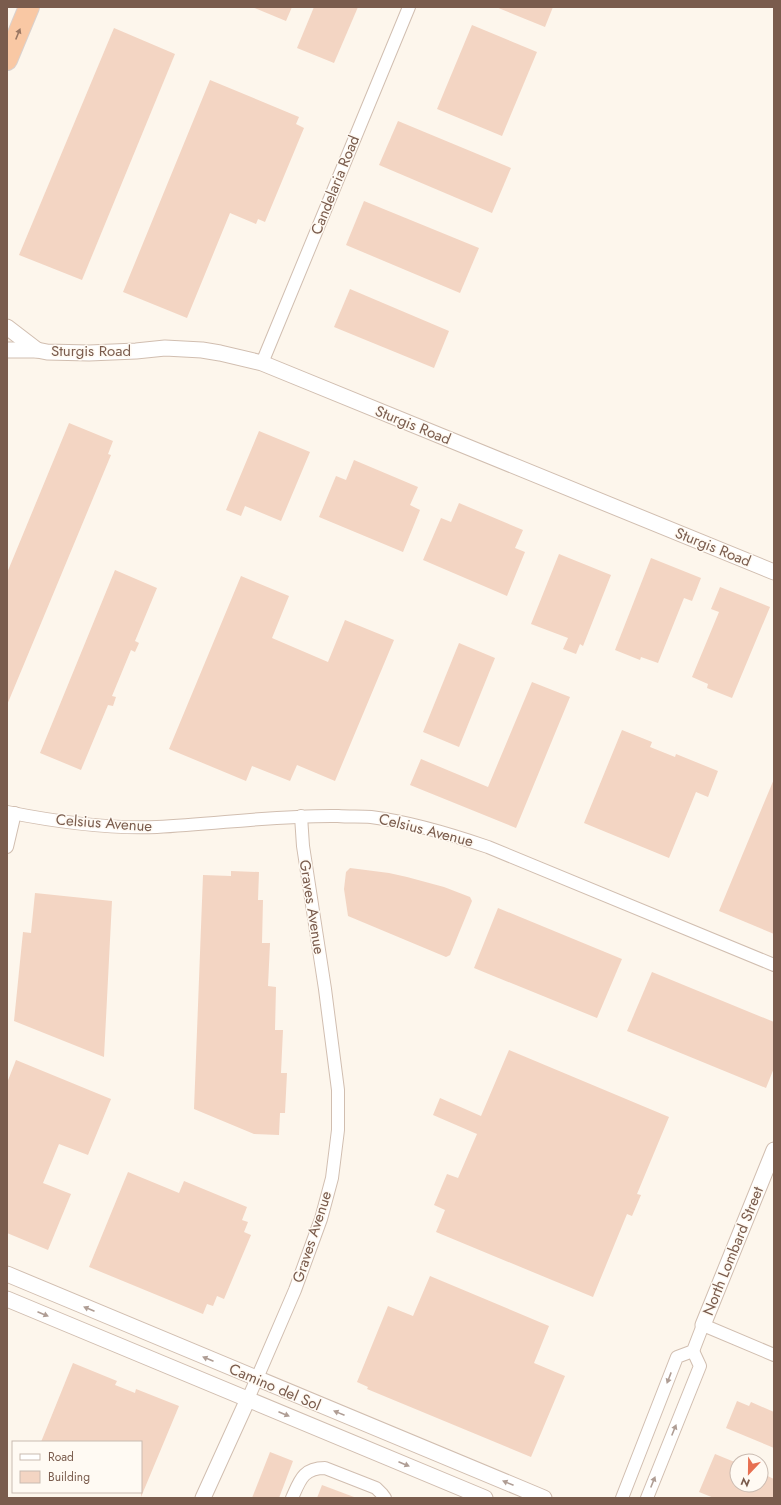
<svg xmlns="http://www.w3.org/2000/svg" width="781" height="1505" font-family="Jost,sans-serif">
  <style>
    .building { fill: #f3d5c3 }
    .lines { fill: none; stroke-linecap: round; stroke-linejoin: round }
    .minor-casing { stroke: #d1beb0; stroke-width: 14 }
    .tertiary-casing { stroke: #d1beb0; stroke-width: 17 }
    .trunk-casing { stroke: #dad1cd; stroke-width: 22 }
    .minor { stroke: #fff; stroke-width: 12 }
    .tertiary { stroke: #fff; stroke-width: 15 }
    .trunk { stroke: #f9c8a4; stroke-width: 20 }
    .oneway { fill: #9a7763 }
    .oneway2 { fill: #af9d94 }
    .labels { text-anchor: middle; stroke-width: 3; stroke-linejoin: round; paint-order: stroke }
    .street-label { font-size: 15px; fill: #7a5c4d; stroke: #fffaf3 }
  </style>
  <rect width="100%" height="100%" fill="#fdf6ec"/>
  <!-- building -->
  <g class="building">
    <path d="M 252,7 L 292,7 L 286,21 Z"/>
    <path d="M 314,7 L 358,7 L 334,63 L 297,48 Z"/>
    <path d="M 496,7 L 553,7 L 545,27 Z"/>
    <path d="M 472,25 L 537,52 L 502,136 L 437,109 Z"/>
    <path d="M 114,28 L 175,54 L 82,280 L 19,255 Z"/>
    <path d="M 210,80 L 299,117 L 296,124 L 304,128 L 265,222 L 258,219 L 256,224 L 230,213 L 187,318 L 123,292 Z"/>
    <path d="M 398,121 L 511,168 L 492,213 L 379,165 Z"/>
    <path d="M 364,201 L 479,248 L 460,293 L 346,245 Z"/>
    <path d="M 350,289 L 449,331 L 434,368 L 334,327 Z"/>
    <path d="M 69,423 L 113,441 L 108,454 L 111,455 L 7,705 L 7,573 Z"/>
    <path d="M 259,431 L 310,452 L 281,521 L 245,506 L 241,516 L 226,510 Z"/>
    <path d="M 354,460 L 418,487 L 410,505 L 420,510 L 403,552 L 319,517 L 336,476 L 346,480 Z"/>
    <path d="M 459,503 L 523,530 L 515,548 L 525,552 L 507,596 L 423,560 L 441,518 L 451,522 Z"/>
    <path d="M 559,554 L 611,575 L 583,646 L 580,644 L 576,654 L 563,649 L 568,638 L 531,624 Z"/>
    <path d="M 651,558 L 701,578 L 692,601 L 684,598 L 658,663 L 641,657 L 640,660 L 615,650 Z"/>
    <path d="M 115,570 L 157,588 L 135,641 L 139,643 L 135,652 L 131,650 L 112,696 L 116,697 L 113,706 L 108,705 L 81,770 L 40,753 Z"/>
    <path d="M 241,576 L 289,596 L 272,638 L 328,662 L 345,620 L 394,640 L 335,781 L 297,765 L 290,781 L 252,766 L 246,781 L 169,749 Z"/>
    <path d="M 720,587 L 770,607 L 732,698 L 707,688 L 708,684 L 692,677 L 719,612 L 711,609 Z"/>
    <path d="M 459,643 L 495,658 L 459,747 L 423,732 Z"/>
    <path d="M 532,682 L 570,697 L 516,828 L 410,785 L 421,759 L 488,787 Z"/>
    <path d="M 622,730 L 652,742 L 650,747 L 675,757 L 676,754 L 718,771 L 708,797 L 696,792 L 669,858 L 584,823 Z"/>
    <path d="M 774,779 L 774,934 L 719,911 Z"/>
    <path d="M 350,868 L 389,873 L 407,877 L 444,887 L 470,897 L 472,901 L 450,955 L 446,957 L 348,916 L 344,889 L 346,872 Z"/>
    <path d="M 231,871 L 259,872 L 258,900 L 263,900 L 262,943 L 270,943 L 268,986 L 276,987 L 275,1030 L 283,1030 L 281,1073 L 287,1073 L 285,1113 L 280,1113 L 279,1135 L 254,1134 L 194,1109 L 203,875 L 231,876 Z"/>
    <path d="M 35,893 L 112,901 L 104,1057 L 14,1021 L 23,932 L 31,933 Z"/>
    <path d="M 498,908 L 622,959 L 597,1018 L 474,968 Z"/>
    <path d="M 652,972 L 774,1022 L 774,1068 L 766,1088 L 627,1031 Z"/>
    <path d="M 509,1050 L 669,1117 L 637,1194 L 641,1195 L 632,1216 L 627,1214 L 593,1297 L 436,1232 L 445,1210 L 434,1205 L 447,1174 L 458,1178 L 477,1134 L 433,1115 L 440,1098 L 481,1116 Z"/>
    <path d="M 16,1060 L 111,1099 L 88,1155 L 59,1144 L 43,1183 L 71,1194 L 48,1250 L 7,1233 L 7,1083 Z"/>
    <path d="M 128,1172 L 179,1193 L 184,1181 L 247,1207 L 242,1220 L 248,1222 L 244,1232 L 251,1235 L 224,1299 L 217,1296 L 213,1306 L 207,1304 L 203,1314 L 89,1267 Z"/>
    <path d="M 430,1276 L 549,1326 L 534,1363 L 565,1376 L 531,1457 L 367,1389 L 368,1387 L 357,1382 L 388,1306 L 413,1316 Z"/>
    <path d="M 73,1363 L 117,1381 L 115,1385 L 135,1393 L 136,1389 L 179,1406 L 141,1497 L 141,1442 L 41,1442 Z"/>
    <path d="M 737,1401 L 749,1406 L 751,1402 L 774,1412 L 774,1448 L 726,1428 Z"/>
    <path d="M 270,1452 L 293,1461 L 279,1498 L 252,1498 Z"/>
    <path d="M 715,1454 L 737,1463 L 737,1485 L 761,1485 L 761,1473 L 774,1479 L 774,1498 L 714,1498 L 699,1492 Z"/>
    <path d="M 322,1485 L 354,1497 L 354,1498 L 317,1498 Z"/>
  </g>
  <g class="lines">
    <defs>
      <g id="minor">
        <path d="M 262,363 L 409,7"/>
        <path d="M 7,812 C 57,822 106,829 157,827 C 218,824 277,815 338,816 C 349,817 361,816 371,817 C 411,822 450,834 488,847 L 774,965"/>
        <path d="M 7,847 L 15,813"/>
        <path d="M 248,1399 L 295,1290 L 321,1219 L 332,1178 L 338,1130 L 338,1090 L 325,989 L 303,846 L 301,816"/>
        <path d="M 292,1498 C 300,1480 303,1468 325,1468 L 376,1488 L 382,1494 L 385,1498"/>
        <path d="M 622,1498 L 677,1357 L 693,1351 L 703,1325 L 774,1355"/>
        <path d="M 647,1498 L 700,1366 L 693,1351"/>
      </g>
      <g id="tertiary">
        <path d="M 7,327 L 37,350"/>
        <path d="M 7,350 L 37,350 L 47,352 L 89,353 L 136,351 L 165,348 L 202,350 L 220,353 L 262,363 L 774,572"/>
        <path d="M 7,1274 L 544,1498"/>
        <path d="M 7,1299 L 485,1498"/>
        <path d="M 703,1325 L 774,1150"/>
        <path d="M 203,1498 L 248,1399"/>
      </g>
      <path id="trunk" d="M 7,60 L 29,7"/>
    </defs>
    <!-- minor casing -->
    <use href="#minor" class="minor-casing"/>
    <!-- tertiary casing -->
    <use href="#tertiary" class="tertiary-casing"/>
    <!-- trunk casing -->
    <use href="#trunk" class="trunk-casing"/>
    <!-- minor -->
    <use href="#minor" class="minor"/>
    <!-- tertiary -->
    <use href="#tertiary" class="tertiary"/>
    <!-- trunk -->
    <use href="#trunk" class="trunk"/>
  </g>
  <!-- one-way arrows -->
  <defs><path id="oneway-solid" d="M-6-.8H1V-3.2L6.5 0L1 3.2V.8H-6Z"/></defs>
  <use class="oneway" href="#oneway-solid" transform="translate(18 34) rotate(-68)"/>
  <g class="oneway2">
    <use href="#oneway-solid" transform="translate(89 1309) rotate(-157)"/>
    <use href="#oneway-solid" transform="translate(43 1314) rotate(23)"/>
    <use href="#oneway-solid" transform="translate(208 1359) rotate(-157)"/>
    <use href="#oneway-solid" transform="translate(669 1378) rotate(111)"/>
    <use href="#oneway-solid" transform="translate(339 1413) rotate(-158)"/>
    <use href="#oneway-solid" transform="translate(284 1414) rotate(23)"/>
    <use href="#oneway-solid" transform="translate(674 1430) rotate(-68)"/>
    <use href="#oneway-solid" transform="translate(404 1464) rotate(23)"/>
    <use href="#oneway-solid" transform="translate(653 1482) rotate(-68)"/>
    <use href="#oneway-solid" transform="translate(508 1483) rotate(-158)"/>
  </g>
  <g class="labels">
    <!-- street labels -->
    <g class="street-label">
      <text transform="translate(335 185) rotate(-68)" y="5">Candelaria Road</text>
      <text x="91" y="356">Sturgis Road</text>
      <text transform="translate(413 425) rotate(22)" y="5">Sturgis Road</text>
      <text transform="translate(713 547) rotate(22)" y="5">Sturgis Road</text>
      <text transform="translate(104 823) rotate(4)" y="5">Celsius Avenue</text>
      <text transform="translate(426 830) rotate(14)" y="5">Celsius Avenue</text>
      <text transform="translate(312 907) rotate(81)" y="5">Graves Avenue</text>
      <text transform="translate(312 1237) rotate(-72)" y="5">Graves Avenue</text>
      <text transform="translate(733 1251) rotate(-68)" y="5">North Lombard Street</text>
      <text transform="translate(275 1387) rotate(23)" y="5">Camino del Sol</text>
    </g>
  </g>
  <!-- border -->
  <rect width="781" height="1505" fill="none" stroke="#7a5c4d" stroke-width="16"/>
  <!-- legend -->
  <rect x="12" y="1441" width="130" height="52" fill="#fffaf3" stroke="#cabbb1"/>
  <rect x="20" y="1454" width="20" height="6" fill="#ffffff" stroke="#cabbb1"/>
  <text x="48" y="1461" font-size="12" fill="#7a5c4d">Road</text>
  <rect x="20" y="1471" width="20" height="12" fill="#f3d5c3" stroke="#cabbb1"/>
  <text x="48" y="1481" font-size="12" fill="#7a5c4d">Building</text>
  <!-- north arrow -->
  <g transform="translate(749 1473) rotate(202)"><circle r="19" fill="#fffaf3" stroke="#cabbb1"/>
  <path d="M0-3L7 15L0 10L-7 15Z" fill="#e76f51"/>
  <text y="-6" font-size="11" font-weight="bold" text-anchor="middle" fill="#7a5c4d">N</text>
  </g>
</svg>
